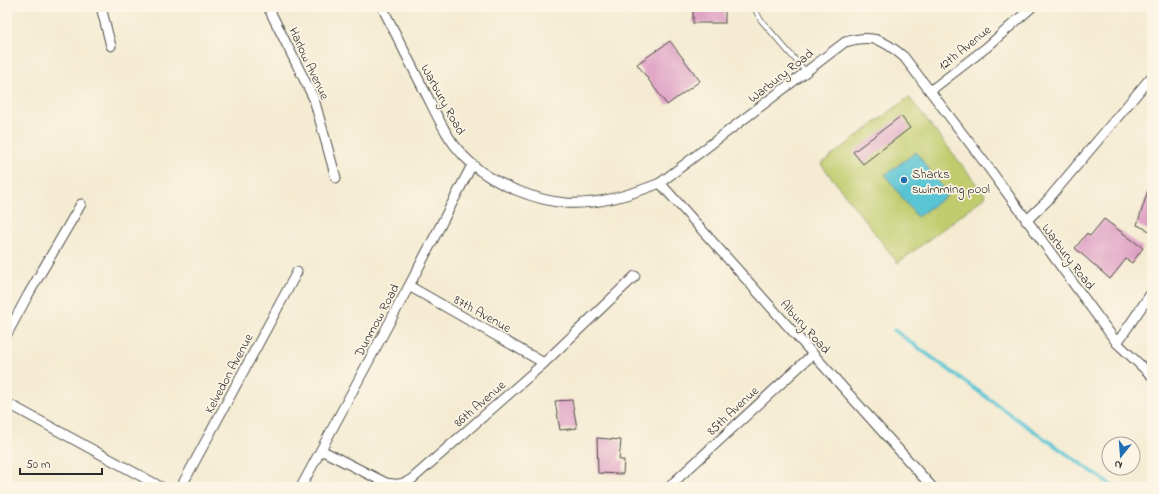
<svg xmlns="http://www.w3.org/2000/svg" width="1159" height="494" font-family="'Indie Flower',sans-serif">
  <style>
    .green { fill: #c0cc6e; stroke: #767c4c }
    .water { fill: #59c4d4; stroke: #427880 }
    .lines { fill: none; stroke-linecap: round; stroke-linejoin: round }
    .stream { stroke: #59c4d4; stroke-width: 3.5 }
    .building { fill: #dd9cc2 }
    .service-casing { stroke: #494844; stroke-width: 6 }
    .minor-casing { stroke: #494844; stroke-width: 11 }
    .service { stroke: #fff; stroke-width: 4.5 }
    .minor { stroke: #fff; stroke-width: 9 }
    .poi-dot { fill: #1f6fb2; stroke: #fcf5e5; stroke-width: 1.5 }
    .labels { text-anchor: middle; stroke-width: 3.5; stroke-linejoin: round; paint-order: stroke }
    .street-label { font-size: 13px; fill: #2b2b2b; stroke: #fcf5e5 }
    .poi-label { font-size: 13px; fill: #2b2b2b; stroke: #fcf5e5; text-anchor: start }
  </style>
  <rect width="100%" height="100%" fill="#fcf5e5"/>
  <filter id="ink" filterUnits="userSpaceOnUse"><feTurbulence type="fractalNoise" baseFrequency=".025" numOctaves="2"/><feDisplacementMap in="SourceGraphic" scale="8" xChannelSelector="R" yChannelSelector="G"/><feConvolveMatrix kernelMatrix="1 2 1 2 8 2 1 2 1" color-interpolation-filters="sRGB"/></filter>
  <filter id="wash" filterUnits="userSpaceOnUse"><feTurbulence type="fractalNoise" baseFrequency=".012" numOctaves="4" result="noise"/><feDisplacementMap in="SourceGraphic" scale="16" xChannelSelector="R" yChannelSelector="G"/><feGaussianBlur stdDeviation="0.9" result="paint"/><feColorMatrix in="noise" values="0 0 0 0 0 0 0 0 0 0 0 0 0 0 0 0 0 1.4 0 .05"/><feComposite in="paint" operator="in"/></filter>
  <g filter="url(#wash)">
    <rect width="100%" height="100%" fill="#f4ebd2"/>
    <!-- green -->
    <path class="green" d="M 909,97 L 986,196 L 898,263 L 821,164 Z"/>
    <!-- water -->
    <path class="water" d="M 916,152 L 948,195 L 917,217 L 885,175 Z"/>
    <g class="lines">
      <!-- stream -->
      <path class="stream" d="M 894,330 L 1018,420 L 1114,487"/>
    </g>
    <g id="blocks">
      <!-- building -->
      <g class="building">
        <rect x="693" y="7" width="32" height="16"/>
        <path d="M 670,41 L 700,81 L 667,105 L 637,64 Z"/>
        <path d="M 901,116 L 910,128 L 863,164 L 853,152 Z"/>
        <path d="M 1150,184 L 1152,185 L 1152,232 L 1137,225 Z"/>
        <path d="M 1104,219 L 1143,248 L 1132,263 L 1126,259 L 1110,279 L 1075,248 L 1087,233 L 1090,236 Z"/>
        <path d="M 572,400 L 577,428 L 560,430 L 555,401 Z"/>
        <path d="M 597,438 L 621,440 L 619,460 L 624,460 L 623,474 L 598,473 Z"/>
      </g>
    </g>
  </g>
  <g filter="url(#ink)">
    <use href="#blocks" fill-opacity="0" stroke="#494844" stroke-width="1"/>
    <g class="lines">
      <defs>
        <path id="service" d="M 754,7 L 760,19 L 806,72"/>
        <g id="minor">
          <path d="M 101,7 L 111,46"/>
          <path d="M 268,7 L 314,99 L 336,178"/>
          <path d="M 382,7 C 396,34 409,61 423,88 C 431,103 438,119 447,134 C 453,144 463,156 472,164 C 493,184 538,201 566,203 C 596,205 633,194 660,183 L 845,42 C 872,34 883,39 904,57 L 988,167 L 1117,343 L 1152,376"/>
          <path d="M 930,91 L 987,47 L 1032,7"/>
          <path d="M 660,183 L 932,487"/>
          <path d="M 1026,221 L 1046,202 L 1152,76"/>
          <path d="M 409,286 L 544,363"/>
          <path d="M 7,334 L 28,295 L 81,204"/>
          <path d="M 1117,343 L 1152,292"/>
          <path d="M 7,403 L 161,487"/>
          <path d="M 321,450 L 386,483 C 396,485 403,485 412,479 L 544,363 L 635,276"/>
          <path d="M 181,487 L 297,272"/>
          <path d="M 301,487 L 409,286 L 472,165"/>
          <path d="M 670,487 L 673,483 L 813,354"/>
        </g>
      </defs>
      <!-- service casing -->
      <use href="#service" class="service-casing"/>
      <!-- minor casing -->
      <use href="#minor" class="minor-casing"/>
      <!-- service -->
      <use href="#service" class="service"/>
      <!-- minor -->
      <use href="#minor" class="minor"/>
    </g>
  </g>
  <!-- markers -->
  <circle class="poi-dot" cx="904" cy="180" r="4"/>
  <g class="labels">
    <!-- street labels -->
    <g class="street-label">
      <text transform="translate(964 47) rotate(-39)" y="5">12th Avenue</text>
      <text transform="translate(310 63) rotate(65)" y="5">Harlow Avenue</text>
      <text transform="translate(780 75) rotate(-38)" y="5">Warbury Road</text>
      <text transform="translate(444 99) rotate(61)" y="5">Warbury Road</text>
      <text transform="translate(1069 256) rotate(53)" y="5">Warbury Road</text>
      <text transform="translate(483 313) rotate(29)" y="5">87th Avenue</text>
      <text transform="translate(376 320) rotate(-62)" y="5">Dunmow Road</text>
      <text transform="translate(806 326) rotate(48)" y="5">Albury Road</text>
      <text transform="translate(228 373) rotate(-62)" y="5">Kelvedon Avenue</text>
      <text transform="translate(479 403) rotate(-41)" y="5">86th Avenue</text>
      <text transform="translate(732 410) rotate(-43)" y="5">85th Avenue</text>
    </g>
    <!-- poi labels -->
    <g class="poi-label">
      <text x="912" y="178">Sharks<tspan x="912" dy="15">swimming pool</tspan></text>
    </g>
  </g>
  <!-- margin -->
  <rect width="1159" height="494" fill="none" stroke="#fcf5e5" stroke-width="24"/>
  <!-- north arrow -->
  <g transform="translate(1121 456) rotate(197)"><circle r="19" fill="#fcf5e5" stroke="#a8a49b"/>
  <path d="M0-3L7 15L0 10L-7 15Z" fill="#1f6fb2"/>
  <text y="-6" font-size="11" font-weight="bold" text-anchor="middle" fill="#2b2b2b">N</text>
  </g>
  <!-- scale -->
  <path d="M20 468v6h82v-6" fill="none" stroke="#2b2b2b" stroke-width="2"/>
  <text x="26" y="468" font-size="12" fill="#2b2b2b" stroke="#fcf5e5" stroke-width="3" paint-order="stroke">50 m</text>
</svg>
